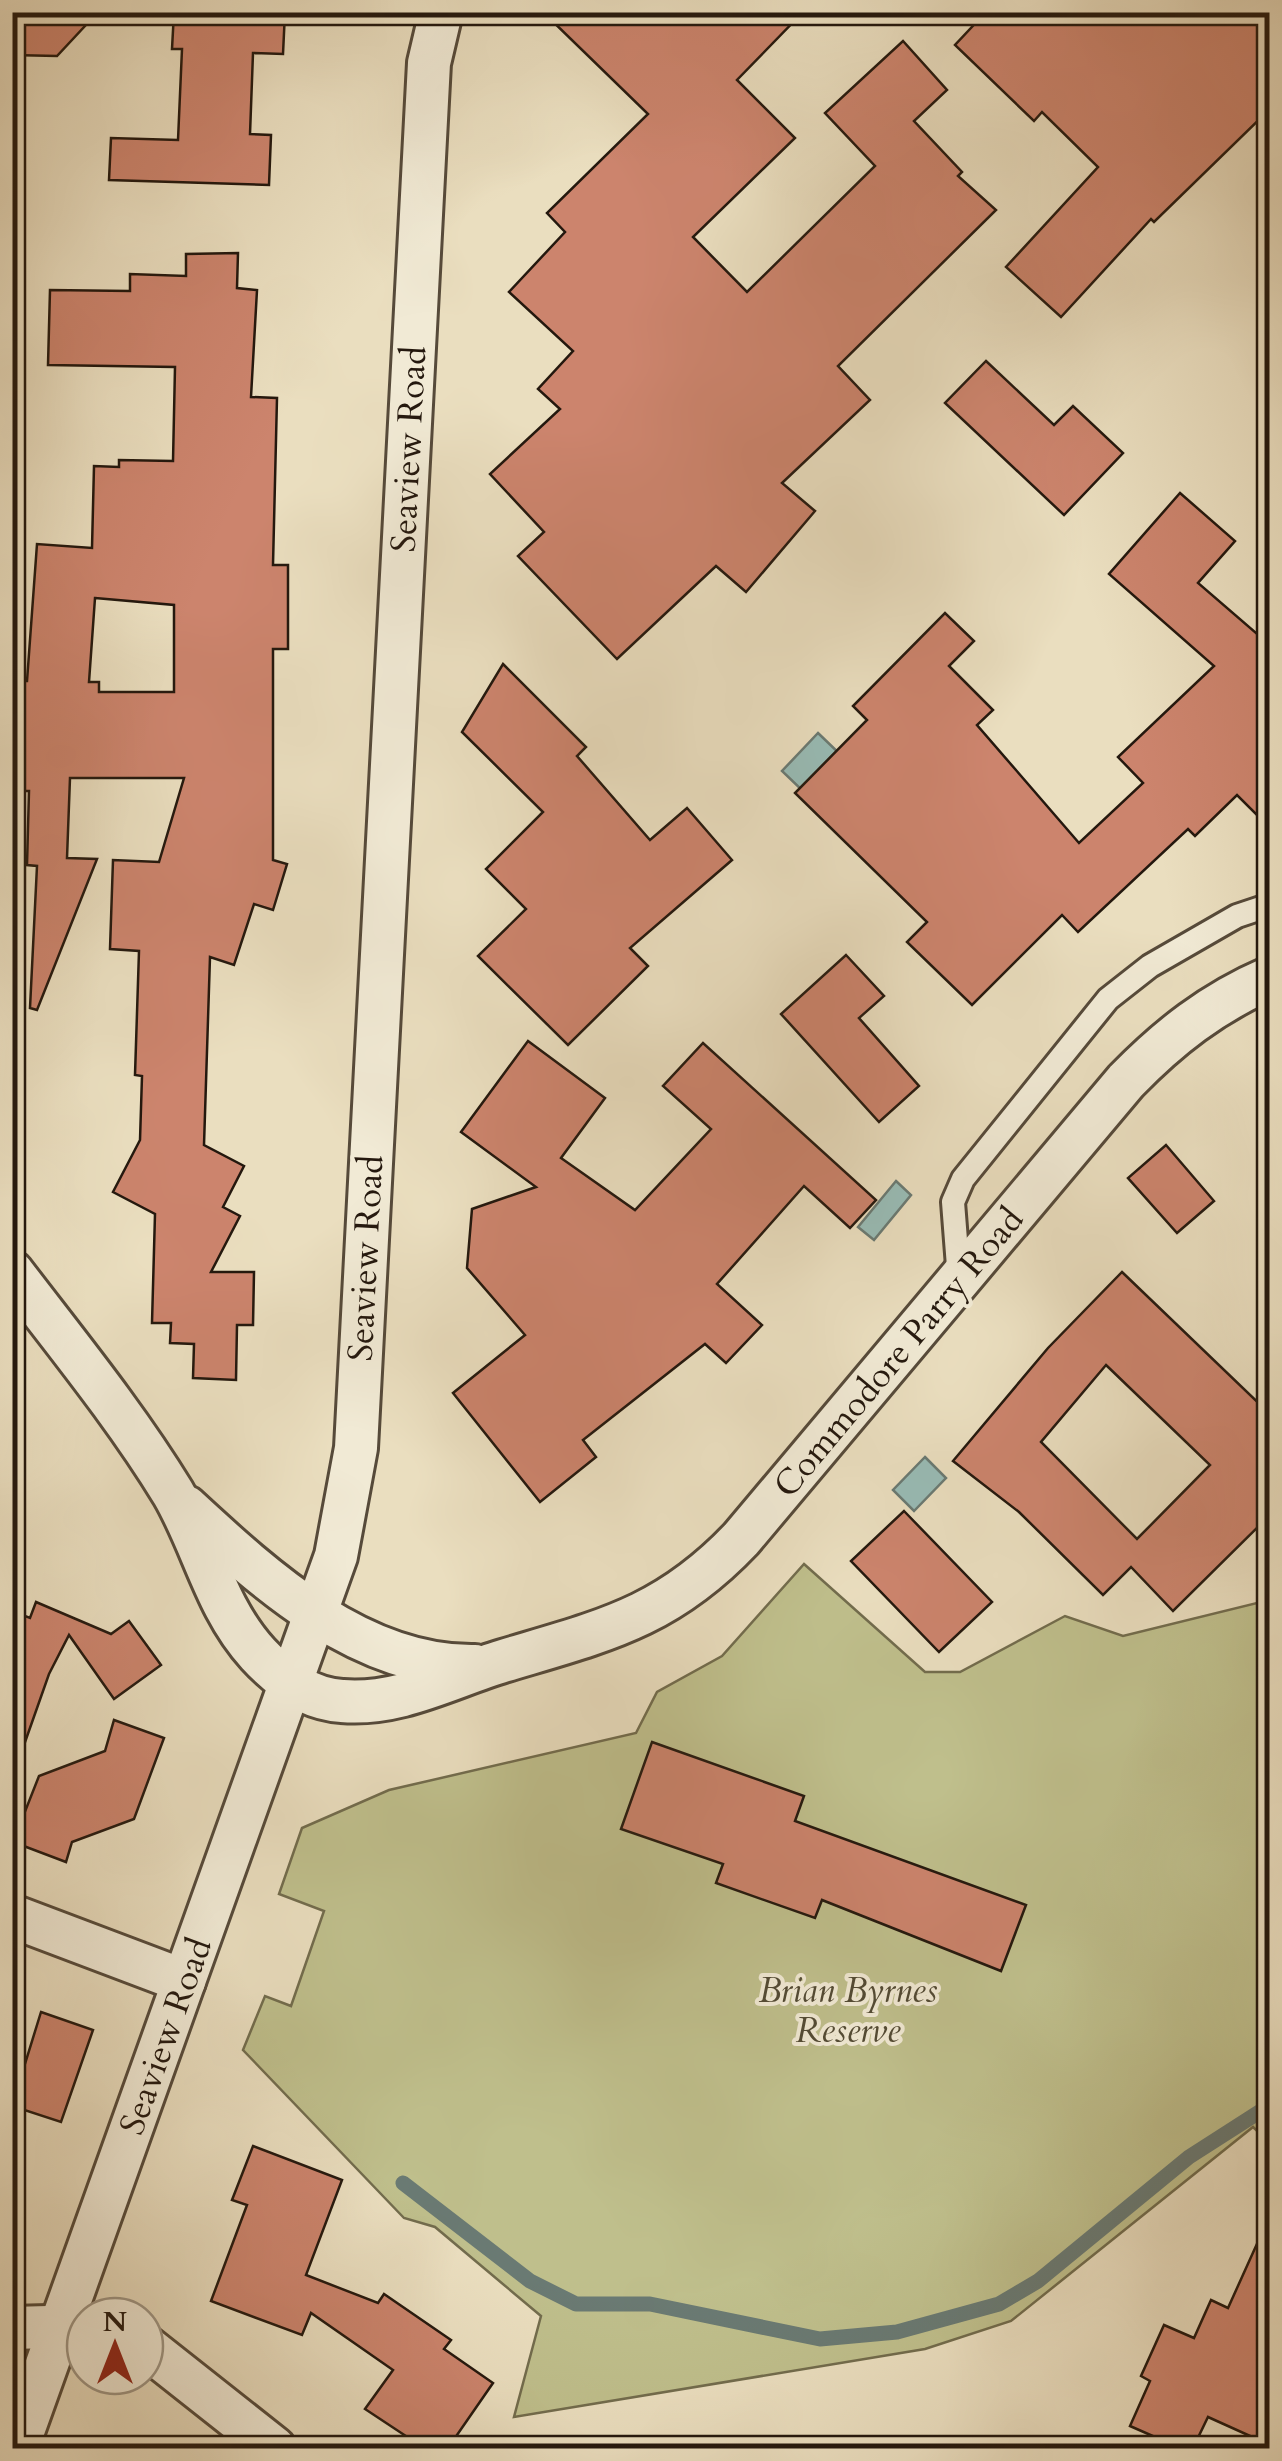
<svg xmlns="http://www.w3.org/2000/svg" width="1282" height="2461" font-family="Cardo,serif">
  <style>
    .green { fill: #bfbf8c; stroke: #726c4d; stroke-width: 2.5 }
    .water { fill: #98bcb6; stroke: #6a7a73; stroke-width: 2.5 }
    .lines { fill: none; stroke-linecap: round; stroke-linejoin: round }
    .stream { stroke: #6a7a73; stroke-width: 15 }
    .building { fill: #cc846d; stroke: #24180e; stroke-width: 2.5; fill-rule: evenodd }
    .lane-casing { stroke: #564a3a; stroke-width: 28 }
    .street-casing { stroke: #564a3a; stroke-width: 48 }
    .lane { stroke: #f1ead5; stroke-width: 22 }
    .street { stroke: #f1ead5; stroke-width: 42 }
    .labels { text-anchor: middle; stroke-width: 8; stroke-linejoin: round; paint-order: stroke }
    .street-label { font-size: 35px; fill: #24180e; stroke: #f1ead5 }
    .park-label { font-size: 35px; font-style: italic; fill: #524a34; stroke: #f1ead5 }
  </style>
  <rect width="100%" height="100%" fill="#eadebf"/>
  <filter id="stains"><feTurbulence type="fractalNoise" baseFrequency=".002" numOctaves="4"/><feColorMatrix values="0 0 0 0 .2 0 0 0 0 .09 0 0 0 0 .02 0 0 0 .5 -.17"/></filter>
  <radialGradient id="worn" r=".72"><stop offset=".6" stop-color="#630" stop-opacity="0"/><stop offset="1" stop-color="#630" stop-opacity=".3"/></radialGradient>
  <!-- green -->
  <path class="green" d="M 804,1564 L 925,1672 L 960,1672 L 1065,1616 L 1123,1636 L 1269,1600 L 1269,2142 L 1253,2127 L 1011,2321 L 925,2349 L 514,2417 L 541,2316 L 435,2227 L 404,2218 L 243,2050 L 265,1996 L 291,2006 L 324,1911 L 279,1894 L 302,1828 L 389,1790 L 636,1733 L 657,1692 L 722,1656 Z"/>
  <!-- water -->
  <g class="water">
    <path d="M 818,733 L 842,756 L 806,794 L 782,771 Z"/>
    <path d="M 896,1181 L 911,1195 L 874,1240 L 858,1227 Z"/>
    <path d="M 925,1457 L 946,1478 L 914,1511 L 893,1490 Z"/>
  </g>
  <g class="lines">
    <!-- stream -->
    <path class="stream" d="M 403,2183 L 530,2281 L 576,2304 L 650,2304 L 820,2339 L 897,2332 L 999,2304 L 1038,2281 L 1189,2157 L 1270,2105"/>
  </g>
  <!-- building -->
  <g class="building">
    <path d="M 12,12 L 98,12 L 57,56 L 12,55 Z"/>
    <path d="M 174,12 L 285,12 L 283,54 L 253,53 L 250,134 L 271,135 L 269,185 L 109,180 L 111,138 L 178,140 L 182,49 L 172,49 Z"/>
    <path d="M 543,12 L 803,12 L 737,80 L 795,138 L 693,237 L 747,292 L 875,166 L 825,113 L 903,41 L 947,90 L 914,121 L 962,172 L 958,176 L 996,210 L 838,366 L 870,400 L 782,483 L 815,511 L 746,592 L 716,566 L 617,659 L 518,556 L 544,532 L 490,474 L 560,409 L 538,389 L 573,351 L 509,292 L 565,232 L 547,213 L 648,114 Z"/>
    <path d="M 986,12 L 1247,12 L 1270,29 L 1270,109 L 1154,222 L 1151,219 L 1061,317 L 1006,267 L 1098,167 L 1042,112 L 1034,121 L 955,45 Z"/>
    <path d="M 238,253 L 237,288 L 257,290 L 251,397 L 277,398 L 273,565 L 288,565 L 288,649 L 273,649 L 273,860 L 287,864 L 273,910 L 254,904 L 234,965 L 210,957 L 204,1145 L 244,1166 L 223,1207 L 240,1216 L 211,1272 L 254,1272 L 253,1325 L 237,1325 L 236,1380 L 193,1378 L 194,1344 L 170,1343 L 171,1323 L 152,1323 L 155,1214 L 113,1192 L 140,1140 L 142,1076 L 135,1075 L 139,951 L 110,949 L 113,860 L 159,862 L 184,778 L 70,778 L 67,858 L 97,859 L 37,1010 L 30,1008 L 37,866 L 27,865 L 29,791 L 12,791 L 12,681 L 27,681 L 37,544 L 92,548 L 94,466 L 119,467 L 119,460 L 173,461 L 175,367 L 48,365 L 50,290 L 130,291 L 130,274 L 186,276 L 186,254 ZM 95,598 L 174,605 L 174,692 L 99,692 L 99,682 L 89,682 Z"/>
    <path d="M 986,361 L 1054,425 L 1073,406 L 1123,453 L 1064,515 L 945,403 Z"/>
    <path d="M 1180,493 L 1235,541 L 1198,583 L 1270,645 L 1270,828 L 1237,795 L 1195,836 L 1188,829 L 1078,932 L 1062,915 L 972,1005 L 907,942 L 927,922 L 795,793 L 867,720 L 853,706 L 945,613 L 974,641 L 949,666 L 993,710 L 977,725 L 1079,843 L 1143,783 L 1118,757 L 1214,666 L 1109,574 Z"/>
    <path d="M 503,664 L 586,747 L 577,756 L 650,840 L 687,808 L 732,860 L 630,948 L 648,966 L 568,1045 L 478,956 L 526,909 L 486,869 L 543,812 L 462,732 Z"/>
    <path d="M 846,955 L 884,996 L 859,1018 L 919,1086 L 879,1122 L 781,1014 Z"/>
    <path d="M 528,1041 L 605,1098 L 561,1158 L 635,1210 L 711,1129 L 663,1086 L 703,1043 L 876,1200 L 850,1228 L 804,1186 L 717,1284 L 762,1325 L 726,1363 L 705,1344 L 583,1440 L 596,1457 L 540,1502 L 453,1393 L 525,1335 L 467,1268 L 472,1209 L 536,1187 L 461,1132 Z"/>
    <path d="M 1166,1145 L 1214,1201 L 1177,1233 L 1128,1178 Z"/>
    <path d="M 1122,1272 L 1270,1414 L 1270,1515 L 1173,1611 L 1131,1567 L 1103,1595 L 1019,1512 L 953,1461 L 1048,1348 ZM 1106,1365 L 1210,1465 L 1137,1539 L 1041,1442 Z"/>
    <path d="M 904,1511 L 992,1602 L 939,1652 L 851,1561 Z"/>
    <path d="M 36,1602 L 111,1634 L 129,1621 L 161,1665 L 114,1699 L 69,1635 L 49,1674 L 18,1762 L 12,1761 L 12,1611 L 30,1618 Z"/>
    <path d="M 114,1720 L 164,1738 L 134,1819 L 72,1842 L 66,1862 L 13,1842 L 39,1776 L 105,1751 Z"/>
    <path d="M 652,1742 L 804,1796 L 795,1821 L 1026,1905 L 1001,1971 L 822,1900 L 815,1918 L 716,1883 L 723,1864 L 621,1829 Z"/>
    <path d="M 41,2012 L 93,2030 L 61,2122 L 12,2106 Z"/>
    <path d="M 253,2146 L 342,2180 L 306,2275 L 378,2303 L 384,2294 L 451,2340 L 444,2349 L 493,2383 L 448,2448 L 424,2448 L 365,2409 L 393,2370 L 311,2313 L 302,2335 L 211,2301 L 247,2205 L 232,2200 Z"/>
    <path d="M 1270,2215 L 1270,2445 L 1208,2417 L 1193,2448 L 1180,2448 L 1130,2426 L 1150,2381 L 1141,2376 L 1164,2325 L 1194,2338 L 1211,2300 L 1228,2308 Z"/>
  </g>
  <g class="lines">
    <defs>
      <path id="lane" d="M 959,1279 L 953,1202 L 963,1179 L 1108,999 L 1150,966 L 1237,916 L 1270,905"/>
      <g id="street">
        <path d="M 12,1272 C 67,1344 126,1416 173,1493 C 204,1546 215,1607 258,1654 C 280,1678 308,1699 342,1701 C 399,1706 450,1677 503,1661 C 603,1631 666,1618 741,1539 L 1126,1081 C 1169,1037 1212,1003 1270,978"/>
        <path d="M 186,1507 C 265,1580 361,1668 475,1666"/>
        <path d="M 12,1916 L 184,1981"/>
        <path d="M 12,2328 L 85,2326"/>
        <path d="M 145,2346 L 274,2448"/>
        <path d="M 17,2448 L 336,1556 L 356,1448 L 429,63 L 441,12"/>
      </g>
    </defs>
    <!-- lane casing -->
    <use href="#lane" class="lane-casing"/>
    <!-- street casing -->
    <use href="#street" class="street-casing"/>
    <!-- lane -->
    <use href="#lane" class="lane"/>
    <!-- street -->
    <use href="#street" class="street"/>
  </g>
  <g class="labels">
    <!-- street labels -->
    <g class="street-label">
      <text transform="translate(408 449) rotate(-87)" y="12">Seaview Road</text>
      <text transform="translate(365 1258) rotate(-87)" y="12">Seaview Road</text>
      <text transform="translate(898 1352) rotate(-50)" y="12">Commodore Parry Road</text>
      <text transform="translate(165 2036) rotate(-70)" y="12">Seaview Road</text>
    </g>
    <!-- park labels -->
    <g class="park-label">
      <text x="848" y="2002">Brian Byrnes<tspan x="848" dy="40">Reserve</tspan></text>
    </g>
  </g>
  <!-- margin -->
  <rect width="1282" height="2461" fill="none" stroke="#eadebf" stroke-width="50"/>
  <rect x="15" y="15" width="1252" height="2431" fill="none" stroke="#24180e" stroke-width="5"/>
  <rect x="25" y="25" width="1232" height="2411" fill="none" stroke="#24180e" stroke-width="2.5"/>
  <!-- north arrow -->
  <g transform="translate(115 2346)"><circle r="48" fill="#f1ead5" stroke="#9f9685" stroke-width="2.5"/>
  <path d="M0-8L18 38L0 25L-18 38Z" fill="#8f2418"/>
  <text y="-15" font-size="28" font-weight="bold" text-anchor="middle" fill="#24180e">N</text>
  </g>
  <rect width="100%" height="100%" filter="url(#stains)"/>
  <rect width="100%" height="100%" fill="url(#worn)"/>
</svg>
